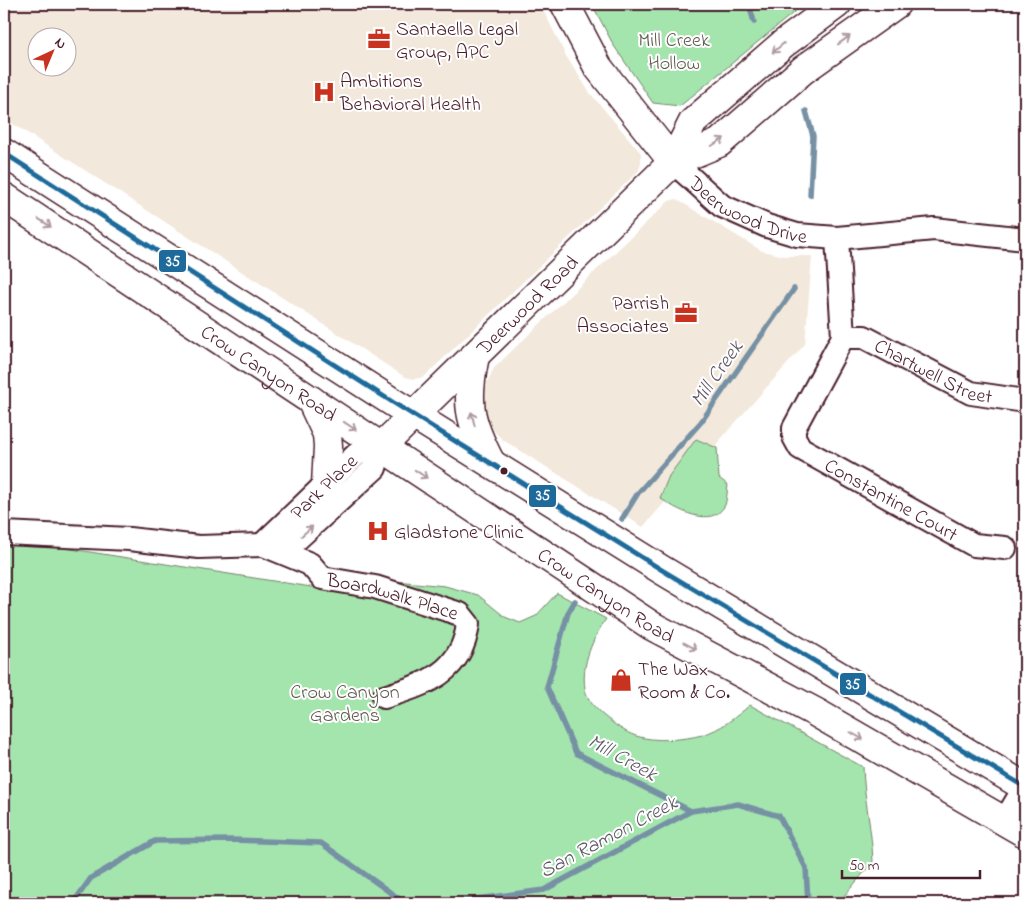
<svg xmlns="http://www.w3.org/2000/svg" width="1029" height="907" font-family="'Indie Flower',sans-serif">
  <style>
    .built { fill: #f2e8db; fill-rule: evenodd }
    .green { fill: #a4e5ae; stroke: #77826c }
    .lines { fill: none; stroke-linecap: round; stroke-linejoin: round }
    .stream { stroke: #7690a4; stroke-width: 5.5 }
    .street-casing { stroke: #4a1f2b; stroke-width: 26 }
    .secondary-casing { stroke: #4a1f2b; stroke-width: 31 }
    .street { stroke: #fff; stroke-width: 22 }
    .secondary { stroke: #fff; stroke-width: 28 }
    .bus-1-casing { stroke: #fff; stroke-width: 9 }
    .bus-1 { stroke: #1e6b9b; stroke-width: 5 }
    .oneway { stroke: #ae9aa0 }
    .bus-dot { fill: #4a1f2b; stroke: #fff; stroke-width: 2 }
    .labels { text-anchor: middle; stroke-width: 4; stroke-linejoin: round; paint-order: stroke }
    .poi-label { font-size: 20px; fill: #4a1f2b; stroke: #fff; text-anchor: start }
    .park-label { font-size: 20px; fill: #655a52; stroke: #fff }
    .street-label { font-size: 20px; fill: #4a1f2b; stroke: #fff }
    .water-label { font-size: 21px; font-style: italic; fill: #605867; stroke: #fff }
    .line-badge { stroke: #fff; stroke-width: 2 }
    .badge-label { font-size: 14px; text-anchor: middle; font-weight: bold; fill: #fff }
  </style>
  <rect width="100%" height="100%" fill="#fff"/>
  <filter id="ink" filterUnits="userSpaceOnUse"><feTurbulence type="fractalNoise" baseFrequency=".02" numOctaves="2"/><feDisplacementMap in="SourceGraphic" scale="10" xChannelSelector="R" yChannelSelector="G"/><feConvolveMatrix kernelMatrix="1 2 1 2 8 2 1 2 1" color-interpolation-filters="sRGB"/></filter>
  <g filter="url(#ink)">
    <!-- built -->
    <g class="built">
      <path d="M 4,4 L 540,4 L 566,56 L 590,93 L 641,153 L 641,163 L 639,170 L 628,181 L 424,377 L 414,379 L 405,377 L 4,118 ZM 38,38 L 68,38 L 68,68 L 38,68 Z"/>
      <path d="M 676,199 L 762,251 L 785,256 L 812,256 L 805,344 L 643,527 L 503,440 L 494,431 L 487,417 L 484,389 L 494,368 L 669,201 Z"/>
    </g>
    <!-- green -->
    <g class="green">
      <path d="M 592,4 L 804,4 L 680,106 L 653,103 L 614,46 Z"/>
      <path d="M 696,439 L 717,448 L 719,478 L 728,485 C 727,491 727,500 725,505 C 712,530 675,509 660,498 L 669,476 Z"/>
      <path d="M 4,544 L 71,549 L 330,590 L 367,578 L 445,586 L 478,595 L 505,617 L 520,623 L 536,616 L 557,593 L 606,619 C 593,638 581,664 585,688 C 586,699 596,709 604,716 C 614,724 624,732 636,736 C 655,742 683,740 702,735 C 720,730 736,717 750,705 L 863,767 C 864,799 872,830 873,862 L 838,903 L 4,903 L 4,724 L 9,719 L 4,717 Z"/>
    </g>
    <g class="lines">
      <!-- stream -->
      <g class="stream">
        <path d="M 749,4 L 754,22"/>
        <path d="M 806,111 L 813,136 L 810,195"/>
        <path d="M 622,519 L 638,493 L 701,422 L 794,289"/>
        <path d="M 575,601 L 568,613 L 547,687 L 576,753 L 691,811"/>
        <path d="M 73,903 L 91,878 L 155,841 L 233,840 L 321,843 L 405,903"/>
        <path d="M 446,903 L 544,890 L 691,811 L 738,804 L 779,816 L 806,868 L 808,903"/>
      </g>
      <defs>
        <g id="street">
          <path id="s1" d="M 673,162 L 722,206 L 767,226 L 797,235 L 837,238 L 934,229 L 1025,239"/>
          <path id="s2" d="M 837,238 L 843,337 L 794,428 L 794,437 L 800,448 L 974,545 L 1005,548"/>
          <path id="s3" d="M 843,337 L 864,337 L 971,393 L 1025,401"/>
          <path d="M 4,533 L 129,539 L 199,547 L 262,545 L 296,540 L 375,468 L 381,447"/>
          <path id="s4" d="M 262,545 L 357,454 L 381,447"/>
          <path id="s5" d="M 266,546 L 310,564 L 322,578 L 375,587 L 460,614 L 468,624 C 462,673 426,684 384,697"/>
          <path d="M 1004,822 L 1025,787"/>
        </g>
        <g id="secondary">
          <path d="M 565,4 L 598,67 L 673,162"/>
          <path d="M 4,153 L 394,403 L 662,570 L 1025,787"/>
          <path d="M 673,162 L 719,143 L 803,70 L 896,4"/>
          <path id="s6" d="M 4,197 L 652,626 L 815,712 L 1025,833"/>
          <path d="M 475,356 C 465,403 469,421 491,463"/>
          <path d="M 311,400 L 327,434 L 328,446 L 326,485"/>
          <path id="s7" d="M 381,447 L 673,162 L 693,122 L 783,44 L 837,4"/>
        </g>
      </defs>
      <!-- street casing -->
      <use href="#street" class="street-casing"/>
      <!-- secondary casing -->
      <use href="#secondary" class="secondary-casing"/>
      <!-- street -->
      <use href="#street" class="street"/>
      <!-- secondary -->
      <use href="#secondary" class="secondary"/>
      <defs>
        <path id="bus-1" d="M 4,153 L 394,403 L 662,570 L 1025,787"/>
      </defs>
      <!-- bus-1 casing -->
      <use href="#bus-1" class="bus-1-casing"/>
      <!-- bus-1 -->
      <use href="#bus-1" class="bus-1"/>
    </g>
    <!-- one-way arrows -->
    <defs><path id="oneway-shaft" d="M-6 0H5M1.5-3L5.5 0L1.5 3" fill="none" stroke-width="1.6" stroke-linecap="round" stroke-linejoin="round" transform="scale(1.25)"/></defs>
    <g class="oneway">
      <use href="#oneway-shaft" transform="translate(844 40) rotate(-36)"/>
      <use href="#oneway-shaft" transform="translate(778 48) rotate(140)"/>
      <use href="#oneway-shaft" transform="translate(718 142) rotate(-32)"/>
      <use href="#oneway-shaft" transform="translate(45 223) rotate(33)"/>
      <use href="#oneway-shaft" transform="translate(473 419) rotate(-104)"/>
      <use href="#oneway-shaft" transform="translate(350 426) rotate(34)"/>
      <use href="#oneway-shaft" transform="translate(421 474) rotate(34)"/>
      <use href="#oneway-shaft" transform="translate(307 531) rotate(-41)"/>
      <use href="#oneway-shaft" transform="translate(690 646) rotate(28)"/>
      <use href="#oneway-shaft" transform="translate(857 736) rotate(30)"/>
    </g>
  </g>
  <!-- icons -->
  <defs>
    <symbol id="office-bare" viewBox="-9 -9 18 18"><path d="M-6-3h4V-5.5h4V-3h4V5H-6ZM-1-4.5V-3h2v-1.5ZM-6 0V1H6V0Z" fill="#c8321e" stroke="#fff" stroke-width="2.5" paint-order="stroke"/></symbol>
    <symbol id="hospital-bare" viewBox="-9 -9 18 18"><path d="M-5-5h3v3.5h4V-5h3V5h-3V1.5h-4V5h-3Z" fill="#c8321e" stroke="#fff" stroke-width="2.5" paint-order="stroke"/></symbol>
    <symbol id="shop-bare" viewBox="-9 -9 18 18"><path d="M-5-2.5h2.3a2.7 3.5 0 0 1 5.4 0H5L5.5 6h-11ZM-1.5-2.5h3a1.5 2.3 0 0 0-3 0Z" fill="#c8321e" stroke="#fff" stroke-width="2.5" paint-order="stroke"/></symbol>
  </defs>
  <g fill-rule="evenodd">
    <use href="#office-bare" x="363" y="23" width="32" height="32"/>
    <use href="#hospital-bare" x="308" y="76" width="32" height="32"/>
    <use href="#office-bare" x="670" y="297" width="32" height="32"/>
    <use href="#hospital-bare" x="362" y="515" width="32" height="32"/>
    <use href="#shop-bare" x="605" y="664" width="32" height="32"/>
  </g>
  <!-- markers -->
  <circle class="bus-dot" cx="504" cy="471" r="4.5"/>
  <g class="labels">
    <!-- poi labels -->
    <g class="poi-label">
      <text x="396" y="35">Santaella Legal<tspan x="396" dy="23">Group, APC</tspan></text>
      <text x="340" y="87">Ambitions<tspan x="340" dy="23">Behavioral Health</tspan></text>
      <text x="669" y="309" text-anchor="end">Parrish<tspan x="669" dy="23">Associates</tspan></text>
      <text x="394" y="538">Gladstone Clinic</text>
      <text x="638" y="675">The Wax<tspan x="638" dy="23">Room &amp; Co.</tspan></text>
    </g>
    <!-- park labels -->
    <g class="park-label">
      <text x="674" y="46">Mill Creek<tspan x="674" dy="23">Hollow</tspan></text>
      <text x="345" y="698">Crow Canyon<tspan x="345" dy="23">Gardens</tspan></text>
    </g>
    <!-- street labels -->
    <g class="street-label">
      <text dy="7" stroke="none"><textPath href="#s1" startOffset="91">Deerwood Drive</textPath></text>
      <text dy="7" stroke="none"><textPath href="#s7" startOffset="204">Deerwood Road</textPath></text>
      <text dy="7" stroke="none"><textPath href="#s3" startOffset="99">Chartwell Street</textPath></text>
      <text dy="7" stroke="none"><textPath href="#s6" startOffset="318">Crow Canyon Road</textPath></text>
      <text dy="7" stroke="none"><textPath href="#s4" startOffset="85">Park Place</textPath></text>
      <text dy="7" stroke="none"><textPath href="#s2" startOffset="329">Constantine Court</textPath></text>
      <text dy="7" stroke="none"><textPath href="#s6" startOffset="722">Crow Canyon Road</textPath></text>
      <text dy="7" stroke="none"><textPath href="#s5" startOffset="139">Boardwalk Place</textPath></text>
    </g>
    <!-- water labels -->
    <g class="water-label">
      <text transform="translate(716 373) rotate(-55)" y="7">Mill Creek</text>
      <text transform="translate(623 757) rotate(29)" y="7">Mill Creek</text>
      <text transform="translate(608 836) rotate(-28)" y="7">San Ramon Creek</text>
    </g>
  </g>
  <g class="line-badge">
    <rect x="158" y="249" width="29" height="24" rx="5" fill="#1e6b9b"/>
    <rect x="528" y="484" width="29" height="24" rx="5" fill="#1e6b9b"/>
    <rect x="839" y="672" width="28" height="24" rx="5" fill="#1e6b9b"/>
  </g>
  <g class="badge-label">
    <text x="173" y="266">35</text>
    <text x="543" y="500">35</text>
    <text x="853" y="689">35</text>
  </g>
  <!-- margin -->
  <rect width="1029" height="907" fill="none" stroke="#fff" stroke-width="20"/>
  <rect x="10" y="10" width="1009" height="887" fill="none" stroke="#4a1f2b" stroke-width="2" filter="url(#ink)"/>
  <!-- north arrow -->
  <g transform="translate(52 52) rotate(44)"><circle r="24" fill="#ffffff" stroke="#b7a5aa"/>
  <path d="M0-4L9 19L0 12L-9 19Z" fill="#c8321e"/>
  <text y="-8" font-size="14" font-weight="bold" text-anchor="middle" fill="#4a1f2b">N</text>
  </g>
  <!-- scale -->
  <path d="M842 870v8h138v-8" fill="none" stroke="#4a1f2b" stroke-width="2.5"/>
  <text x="849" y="870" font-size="15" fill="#4a1f2b" stroke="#ffffff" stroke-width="4" paint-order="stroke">50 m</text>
</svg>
